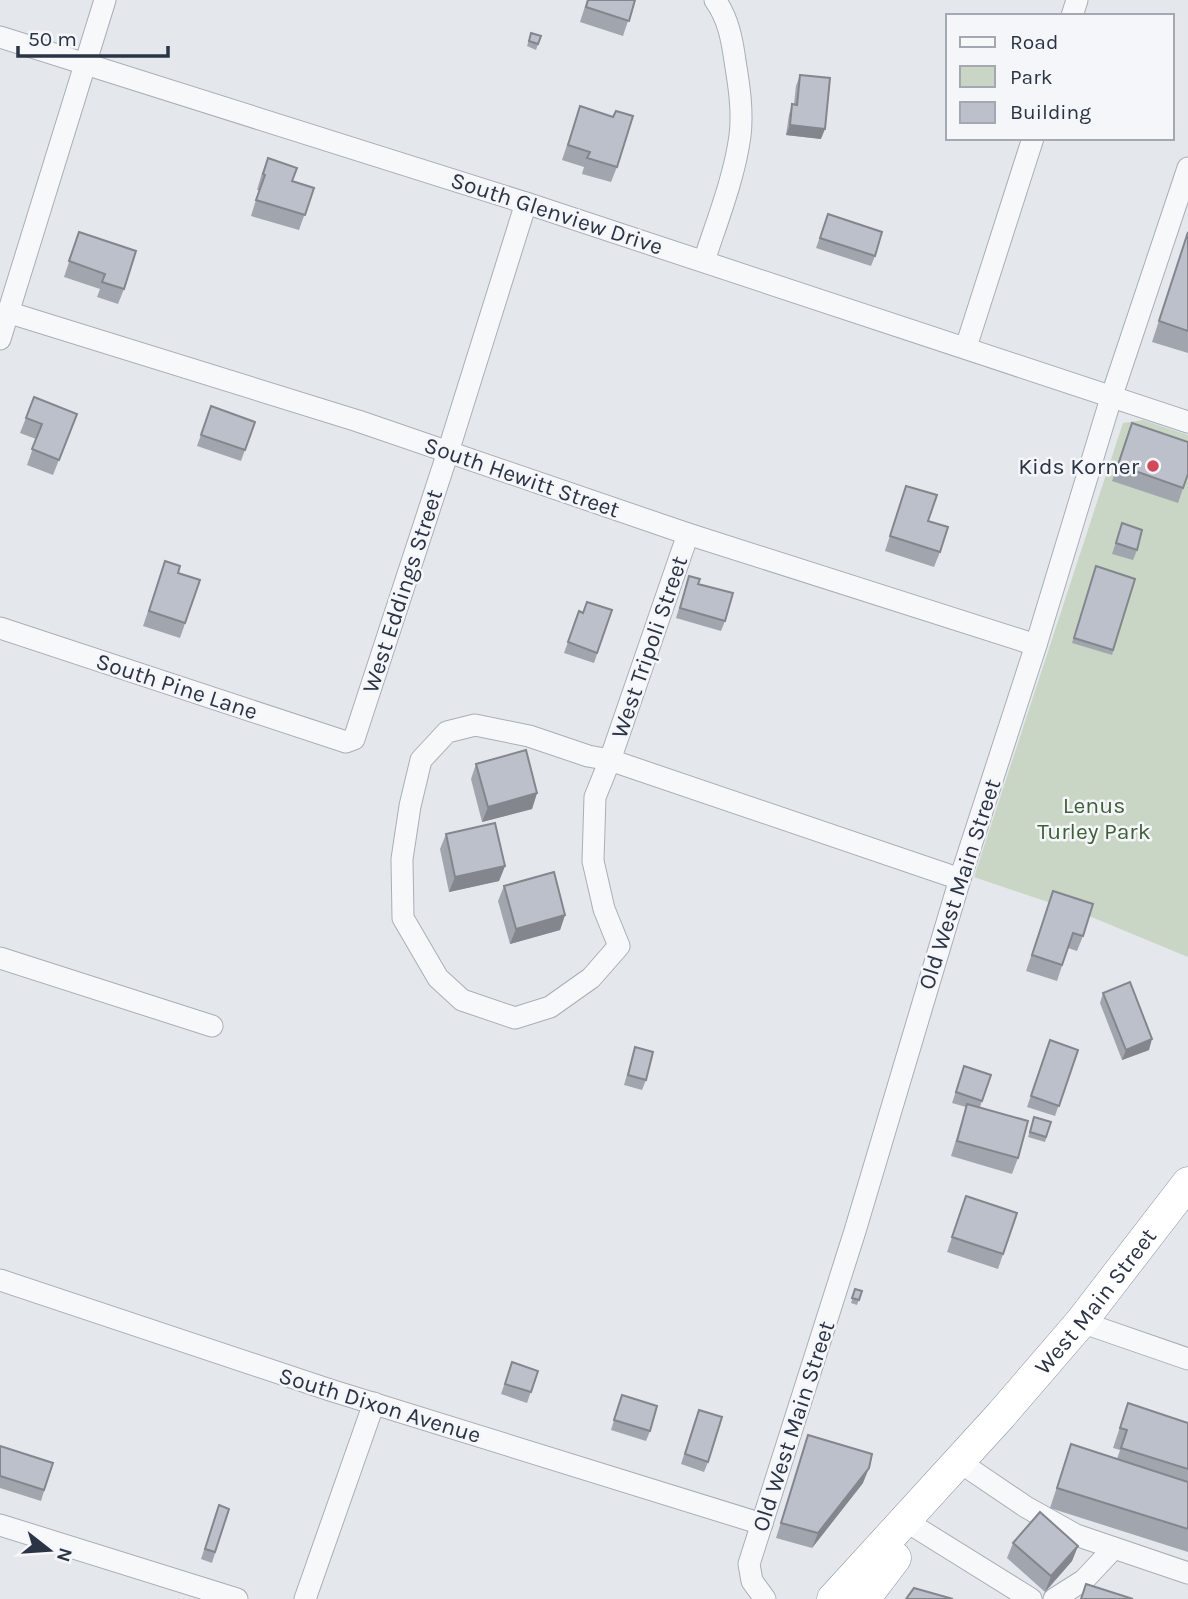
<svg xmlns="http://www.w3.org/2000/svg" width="1188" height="1599" font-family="Karla,sans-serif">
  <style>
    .green { fill: #c9d6c5 }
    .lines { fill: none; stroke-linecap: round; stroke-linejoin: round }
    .minor-casing { stroke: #a9aeb7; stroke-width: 23 }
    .highway-casing { stroke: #8b94a3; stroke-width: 33 }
    .minor { stroke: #f7f8fa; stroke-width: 21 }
    .highway { stroke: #fff; stroke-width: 32 }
    .wall { fill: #a1a5ae }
    .shaded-wall { fill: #83868d }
    .building { fill: #bbc0ca; stroke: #83868d; stroke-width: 2 }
    .poi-dot { fill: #d1495b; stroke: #f4f6f9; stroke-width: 2.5 }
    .labels { text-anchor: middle; stroke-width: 5; stroke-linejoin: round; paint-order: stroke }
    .street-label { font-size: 23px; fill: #2b3445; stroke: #f4f6f9 }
    .poi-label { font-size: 23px; fill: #2b3445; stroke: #f4f6f9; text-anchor: end }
    .park-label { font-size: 23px; fill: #3f6138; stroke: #f4f6f9 }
  </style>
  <rect width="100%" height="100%" fill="#e4e7ec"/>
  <!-- green -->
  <path class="green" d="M 1143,420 L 1188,435 L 1188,957 L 1089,916 L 974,877 L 1123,423 Z"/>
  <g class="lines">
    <defs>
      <g id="minor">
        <path d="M 1072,16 L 1077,0"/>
        <path d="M 0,37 L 532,205 L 1188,422"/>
        <path d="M 704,261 C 717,221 734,179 740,136 C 743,111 739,85 735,61 C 732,39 728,18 715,0"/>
        <path d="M 7,312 L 358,421 L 688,534 L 1036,645"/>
        <path d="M 0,339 L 105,0"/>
        <path d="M 966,347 L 1033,138"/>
        <path d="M 688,534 L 610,760 L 960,879"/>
        <path d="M 0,628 L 346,742 L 354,739 L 448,452 L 526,203"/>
        <path d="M 475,725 L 529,736 L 588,756 L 610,760 L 595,797 L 593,861 L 604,909 L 619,946 L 591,978 L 550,1007 L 515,1018 L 462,1000 L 438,978 L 403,918 L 402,859 L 410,806 L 421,760 L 447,732 Z"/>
        <path d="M 0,958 L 212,1026"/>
        <path d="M 0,1280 L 330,1390 L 762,1524"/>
        <path d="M 1081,1322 L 1188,1359"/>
        <path d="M 964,1465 L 1026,1507 L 1076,1535 L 1188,1573"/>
        <path d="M 0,1525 L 237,1599"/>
        <path d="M 917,1528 L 1031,1599"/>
        <path d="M 305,1599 L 374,1403"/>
        <path d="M 765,1599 L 752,1581 L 749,1564 L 855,1231 L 960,879 L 1036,645 L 1111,398 L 1188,168"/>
        <path d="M 1054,1599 L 1084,1580 L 1114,1548"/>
      </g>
      <g id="highway">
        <path id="s1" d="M 833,1599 L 1001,1415 L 1081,1322 L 1188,1183"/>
        <path d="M 864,1599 L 895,1558"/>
      </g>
    </defs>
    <!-- minor casing -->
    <use href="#minor" class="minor-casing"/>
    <!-- highway casing -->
    <use href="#highway" class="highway-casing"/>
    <!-- minor -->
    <use href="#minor" class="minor"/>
    <!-- highway -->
    <use href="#highway" class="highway"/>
  </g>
  <!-- wall -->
  <g class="wall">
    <path d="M 587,0 L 635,0 L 623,36 L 580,22 Z"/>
    <path d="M 531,33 L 541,36 L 536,50 L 527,46 Z"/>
    <path d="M 800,75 L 821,139 L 786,135 L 789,115 L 792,104 L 794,104 L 796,86 Z"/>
    <path d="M 580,106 L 613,117 L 617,167 L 611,182 L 582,174 L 584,167 L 562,160 Z"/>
    <path d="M 268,158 L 292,181 L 314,188 L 299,230 L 251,216 L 259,190 L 257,190 L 262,173 Z"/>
    <path d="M 828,214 L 875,256 L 871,266 L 816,248 Z"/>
    <path d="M 79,232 L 124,289 L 118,304 L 97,297 L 100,289 L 64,277 Z"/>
    <path d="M 1188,232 L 1188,353 L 1152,342 Z"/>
    <path d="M 34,397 L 77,414 L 53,475 L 27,465 L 36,439 L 20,433 Z"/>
    <path d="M 211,406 L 255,422 L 241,461 L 197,446 Z"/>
    <path d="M 1126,439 L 1188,474 L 1178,503 L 1112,481 Z"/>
    <path d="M 906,486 L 928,521 L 940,552 L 934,567 L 885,551 Z"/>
    <path d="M 1122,523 L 1137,550 L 1133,560 L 1112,554 Z"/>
    <path d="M 165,561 L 178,573 L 200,580 L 180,638 L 143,626 Z"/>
    <path d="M 1096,566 L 1135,579 L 1112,655 L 1072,643 Z"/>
    <path d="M 689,576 L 698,584 L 725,621 L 721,631 L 676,618 Z"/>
    <path d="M 612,610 L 594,663 L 564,653 L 579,611 L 583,612 Z"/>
    <path d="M 476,764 L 537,793 L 532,809 L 482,822 L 471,779 Z"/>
    <path d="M 446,834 L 505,866 L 499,881 L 449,892 L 440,849 Z"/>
    <path d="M 504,886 L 565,915 L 560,930 L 510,944 L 498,901 Z"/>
    <path d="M 1053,891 L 1083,936 L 1077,951 L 1068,948 L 1057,981 L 1026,971 Z"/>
    <path d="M 1103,993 L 1149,1050 L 1122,1060 L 1100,1003 Z"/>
    <path d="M 1050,1040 L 1078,1050 L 1055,1116 L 1027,1107 Z"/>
    <path d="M 635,1047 L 646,1080 L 642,1090 L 624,1085 Z"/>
    <path d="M 964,1066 L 991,1075 L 980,1107 L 1018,1158 L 1012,1174 L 951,1156 L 966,1107 L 952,1103 Z"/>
    <path d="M 1034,1117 L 1051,1122 L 1045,1142 L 1028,1137 Z"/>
    <path d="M 966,1196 L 1017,1213 L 998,1269 L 947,1252 Z"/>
    <path d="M 855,1289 L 862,1291 L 857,1305 L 851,1303 Z"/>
    <path d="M 512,1362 L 538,1371 L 527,1403 L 501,1394 Z"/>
    <path d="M 622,1395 L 650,1431 L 646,1441 L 611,1430 Z"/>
    <path d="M 1128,1403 L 1188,1423 L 1188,1552 L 1050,1508 L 1071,1444 L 1117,1459 L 1120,1450 L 1113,1448 Z"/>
    <path d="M 695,1420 L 708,1462 L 704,1472 L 681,1464 Z"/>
    <path d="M 808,1435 L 863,1483 L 812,1548 L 776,1538 Z"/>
    <path d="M 0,1446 L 53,1463 L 41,1501 L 0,1488 Z"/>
    <path d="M 219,1505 L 229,1509 L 212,1563 L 201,1559 Z"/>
    <path d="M 1013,1543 L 1078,1546 L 1072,1561 L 1045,1592 L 1007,1558 Z"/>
  </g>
  <!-- shaded-wall -->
  <g class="shaded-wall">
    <path d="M 790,125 L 825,129 L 821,139 L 786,135 Z"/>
    <path d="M 537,793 L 532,809 L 482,822 L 488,807 Z"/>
    <path d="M 505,866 L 499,881 L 449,892 L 455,877 Z"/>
    <path d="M 565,915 L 560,930 L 510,944 L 516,929 Z"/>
    <path d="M 1152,1039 L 1149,1050 L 1122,1060 L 1126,1050 Z"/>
    <path d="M 869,1468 L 863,1483 L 812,1548 L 818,1533 Z"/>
    <path d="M 1078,1546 L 1072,1561 L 1045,1592 L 1051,1576 Z"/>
  </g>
  <!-- building -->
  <g class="building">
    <path d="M 588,0 L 635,0 L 629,21 L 586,7 Z"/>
    <path d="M 531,33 L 541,36 L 538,44 L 529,41 Z"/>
    <path d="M 800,75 L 830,78 L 825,129 L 790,125 L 792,104 L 797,105 Z"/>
    <path d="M 580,106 L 613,117 L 616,111 L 633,116 L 617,167 L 587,158 L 590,152 L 568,145 Z"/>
    <path d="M 268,158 L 297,168 L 292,181 L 314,188 L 305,215 L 256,200 L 265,175 L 263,174 Z"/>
    <path d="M 828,214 L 882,232 L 875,256 L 820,238 Z"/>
    <path d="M 79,232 L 136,251 L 124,289 L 102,282 L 105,274 L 69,261 Z"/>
    <path d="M 1188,232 L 1188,331 L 1159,321 Z"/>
    <path d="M 34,397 L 77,414 L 59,460 L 32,449 L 42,424 L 26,418 Z"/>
    <path d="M 211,406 L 255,422 L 245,450 L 201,435 Z"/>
    <path d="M 1132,423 L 1188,442 L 1188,474 L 1183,488 L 1118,465 Z"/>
    <path d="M 906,486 L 937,495 L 928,521 L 948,527 L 940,552 L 890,536 Z"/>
    <path d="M 1122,523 L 1142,530 L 1137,550 L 1116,543 Z"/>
    <path d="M 165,561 L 180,566 L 178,573 L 200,580 L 185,623 L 149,611 Z"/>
    <path d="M 1096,566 L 1135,579 L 1113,650 L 1074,638 Z"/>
    <path d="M 689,576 L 700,579 L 698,584 L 733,593 L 725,621 L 680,608 Z"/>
    <path d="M 587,602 L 612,610 L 597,653 L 568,642 L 579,611 L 583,613 Z"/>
    <path d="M 526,750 L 537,793 L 488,807 L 476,764 Z"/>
    <path d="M 495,823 L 505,866 L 455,877 L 446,834 Z"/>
    <path d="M 554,872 L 565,915 L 516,929 L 504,886 Z"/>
    <path d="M 1053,891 L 1093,904 L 1083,936 L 1073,933 L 1062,965 L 1032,955 Z"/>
    <path d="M 1130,982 L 1152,1039 L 1126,1050 L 1103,993 Z"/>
    <path d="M 1050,1040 L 1078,1050 L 1059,1106 L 1031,1096 Z"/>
    <path d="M 635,1047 L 653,1052 L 646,1080 L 628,1075 Z"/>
    <path d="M 964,1066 L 991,1075 L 982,1101 L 956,1092 Z"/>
    <path d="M 967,1104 L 1028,1121 L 1018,1158 L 957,1141 Z"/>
    <path d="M 1034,1117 L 1051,1122 L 1046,1137 L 1030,1132 Z"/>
    <path d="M 966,1196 L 1017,1213 L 1003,1254 L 952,1237 Z"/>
    <path d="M 855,1289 L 862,1291 L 859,1300 L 852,1298 Z"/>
    <path d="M 512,1362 L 538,1371 L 531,1392 L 505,1384 Z"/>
    <path d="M 622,1395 L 657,1406 L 650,1431 L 614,1420 Z"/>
    <path d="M 1128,1403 L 1188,1423 L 1188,1469 L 1121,1448 L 1127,1430 L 1120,1428 Z"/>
    <path d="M 699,1410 L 722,1417 L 708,1462 L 685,1454 Z"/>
    <path d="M 808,1435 L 872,1454 L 869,1468 L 818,1533 L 781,1523 Z"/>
    <path d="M 1071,1444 L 1188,1482 L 1188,1529 L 1057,1488 Z"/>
    <path d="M 0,1446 L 53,1463 L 44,1490 L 0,1476 Z"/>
    <path d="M 219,1505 L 229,1509 L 215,1552 L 205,1549 Z"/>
    <path d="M 1040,1512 L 1078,1546 L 1051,1576 L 1013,1543 Z"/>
    <path d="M 1086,1584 L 1133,1599 L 1081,1599 Z"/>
    <path d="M 914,1588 L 953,1599 L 906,1599 Z"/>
  </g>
  <!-- markers -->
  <circle class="poi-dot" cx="1153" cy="466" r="7"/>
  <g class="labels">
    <!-- street labels -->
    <g class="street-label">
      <text transform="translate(557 213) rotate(18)" y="8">South Glenview Drive</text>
      <text transform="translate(522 477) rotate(19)" y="8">South Hewitt Street</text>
      <text transform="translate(402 591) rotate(-72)" y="8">West Eddings Street</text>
      <text transform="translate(649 647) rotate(-71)" y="8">West Tripoli Street</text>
      <text transform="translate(177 686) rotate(18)" y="8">South Pine Lane</text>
      <text transform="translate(959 884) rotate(-72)" y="8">Old West Main Street</text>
      <text dy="8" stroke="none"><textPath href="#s1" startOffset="397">West Main Street</textPath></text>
      <text transform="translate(380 1405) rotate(17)" y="8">South Dixon Avenue</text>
      <text transform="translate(793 1426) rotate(-72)" y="8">Old West Main Street</text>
    </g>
    <!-- poi labels -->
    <g class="poi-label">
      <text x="1139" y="474">Kids Korner</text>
    </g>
    <!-- park labels -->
    <g class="park-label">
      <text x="1094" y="813">Lenus<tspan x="1094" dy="26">Turley Park</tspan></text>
    </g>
  </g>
  <!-- legend -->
  <rect x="946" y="14" width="228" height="126" fill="#f4f6f9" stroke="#a4a8b1" stroke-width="2"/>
  <rect x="960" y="37" width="35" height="10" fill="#f7f8fa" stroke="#a4a8b1" stroke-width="2"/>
  <text x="1010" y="49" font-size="21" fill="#2b3445">Road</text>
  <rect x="960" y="66" width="35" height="21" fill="#c9d6c5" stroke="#a4a8b1" stroke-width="2"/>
  <text x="1010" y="84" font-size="21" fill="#2b3445">Park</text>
  <rect x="960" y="102" width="35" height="21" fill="#bbc0ca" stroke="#a4a8b1" stroke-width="2"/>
  <text x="1010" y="119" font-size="21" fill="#2b3445">Building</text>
  <!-- north arrow -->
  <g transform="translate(49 1550) rotate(107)" stroke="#f4f6f9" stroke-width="5" paint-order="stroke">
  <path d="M0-5L12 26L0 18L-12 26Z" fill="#2b3445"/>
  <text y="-10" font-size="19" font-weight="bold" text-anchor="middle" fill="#2b3445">N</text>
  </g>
  <!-- scale -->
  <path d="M18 46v10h150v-10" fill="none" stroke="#2b3445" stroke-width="3.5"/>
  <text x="28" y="46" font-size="21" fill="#2b3445" stroke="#f4f6f9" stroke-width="5" paint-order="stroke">50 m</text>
</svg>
